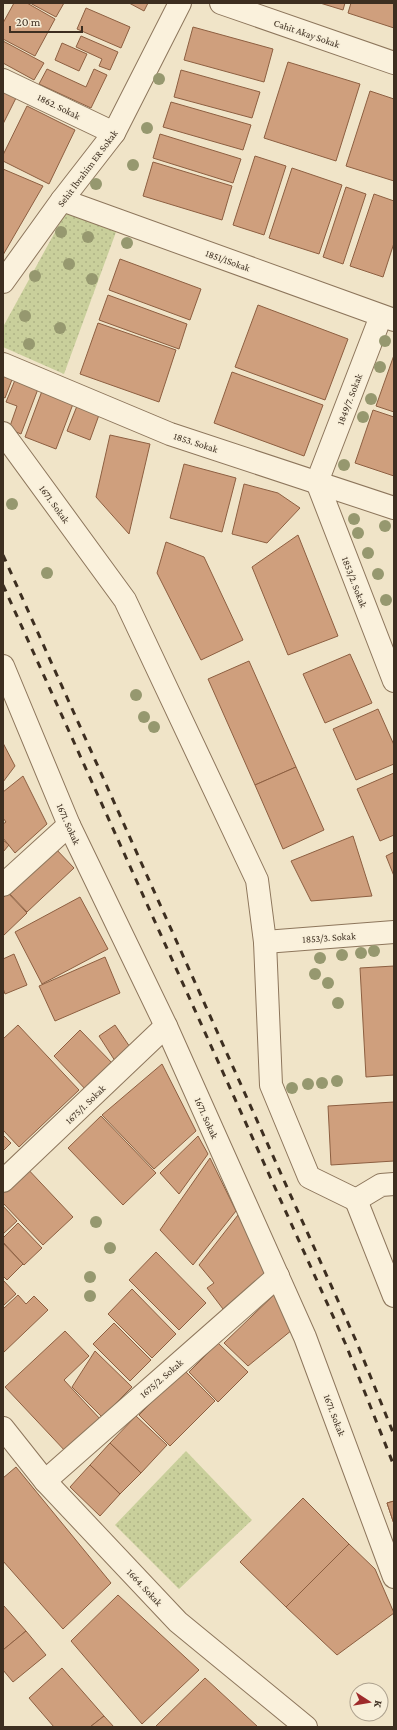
<svg xmlns="http://www.w3.org/2000/svg" width="397" height="1730" font-family="'Crimson Pro',serif">
  <style>
    .grass { fill: url(#grass-dots) }
    .building { fill: #cf9f7d; stroke: #8d5f41 }
    .lines { fill: none; stroke-linecap: round; stroke-linejoin: round }
    .street-casing { stroke: #8d765c; stroke-width: 24 }
    .street { stroke: #faf1dc; stroke-width: 22 }
    .rail { stroke: #3d2e20; stroke-width: 3; stroke-dasharray: 7 7; stroke-linecap: butt }
    .tree { fill: #96986f }
    .labels { text-anchor: middle; stroke-width: 3; stroke-linejoin: round; paint-order: stroke }
    .street-label { font-size: 10px; fill: #3d2e20; stroke: #f7eed8 }
  </style>
  <defs>
    <pattern id="grass-dots" width="8" height="8" patternUnits="userSpaceOnUse"><rect width="8" height="8" fill="#c9cf9b"/><path d="M2 2h.1M6 6h.1" fill="none" stroke="#aeb285" stroke-width="1.8" stroke-linecap="round"/></pattern>
  </defs>
  <rect width="100%" height="100%" fill="#f0e4c8"/>
  <!-- grass -->
  <g class="grass">
    <path d="M 66,212 L 116,232 L 64,374 L 3,347 L 3,327 Z"/>
    <path d="M 186,1451 L 252,1520 L 179,1589 L 115,1525 Z"/>
  </g>
  <!-- building -->
  <g class="building">
    <path d="M 14,3 L 27,3 L 55,19 L 35,56 L 3,39 L 3,23 Z"/>
    <path d="M 30,3 L 64,3 L 56,17 Z"/>
    <path d="M 129,3 L 148,3 L 144,11 Z"/>
    <path d="M 320,3 L 345,3 L 343,10 Z"/>
    <path d="M 351,3 L 394,3 L 394,28 L 348,13 Z"/>
    <path d="M 86,8 L 130,27 L 121,48 L 77,29 Z"/>
    <path d="M 193,27 L 273,49 L 264,82 L 184,60 Z"/>
    <path d="M 81,36 L 118,52 L 110,70 L 99,66 L 102,59 L 76,47 Z"/>
    <path d="M 3,41 L 44,63 L 34,80 L 3,63 Z"/>
    <path d="M 62,43 L 87,54 L 79,71 L 55,60 Z"/>
    <path d="M 288,62 L 360,84 L 336,161 L 264,138 Z"/>
    <path d="M 47,69 L 86,87 L 94,69 L 107,75 L 91,108 L 39,84 Z"/>
    <path d="M 181,70 L 260,92 L 252,118 L 174,97 Z"/>
    <path d="M 3,89 L 17,96 L 3,124 Z"/>
    <path d="M 370,91 L 394,99 L 394,181 L 346,166 Z"/>
    <path d="M 171,102 L 251,125 L 243,150 L 163,127 Z"/>
    <path d="M 27,106 L 75,130 L 49,184 L 3,161 L 3,155 Z"/>
    <path d="M 160,134 L 241,159 L 233,183 L 153,158 Z"/>
    <path d="M 255,156 L 286,166 L 264,235 L 233,225 Z"/>
    <path d="M 153,162 L 232,186 L 222,220 L 143,196 Z"/>
    <path d="M 292,168 L 342,185 L 319,254 L 269,238 Z"/>
    <path d="M 3,169 L 43,186 L 3,255 Z"/>
    <path d="M 346,187 L 366,194 L 343,264 L 323,257 Z"/>
    <path d="M 374,194 L 394,201 L 394,243 L 383,277 L 350,266 Z"/>
    <path d="M 120,259 L 201,289 L 190,320 L 109,290 Z"/>
    <path d="M 108,295 L 187,324 L 179,349 L 99,320 Z"/>
    <path d="M 258,305 L 348,339 L 325,400 L 235,367 Z"/>
    <path d="M 98,323 L 176,350 L 159,402 L 80,374 Z"/>
    <path d="M 394,355 L 394,412 L 376,406 Z"/>
    <path d="M 232,372 L 323,405 L 304,456 L 214,423 Z"/>
    <path d="M 3,373 L 13,377 L 5,398 L 3,397 Z"/>
    <path d="M 15,380 L 38,389 L 21,434 L 9,429 L 17,406 L 6,402 Z"/>
    <path d="M 42,391 L 73,404 L 56,449 L 25,437 Z"/>
    <path d="M 77,406 L 99,415 L 90,440 L 67,431 Z"/>
    <path d="M 373,410 L 394,417 L 394,476 L 355,463 Z"/>
    <path d="M 110,435 L 150,444 L 129,534 L 96,497 Z"/>
    <path d="M 184,464 L 236,478 L 222,532 L 170,518 Z"/>
    <path d="M 244,484 L 278,493 L 300,508 L 267,543 L 232,534 Z"/>
    <path d="M 298,535 L 338,636 L 288,655 L 252,567 Z"/>
    <path d="M 166,542 L 204,557 L 243,640 L 201,660 L 157,573 Z"/>
    <path d="M 350,654 L 372,703 L 325,723 L 303,674 Z"/>
    <path d="M 249,661 L 296,767 L 255,785 L 208,679 Z"/>
    <path d="M 378,709 L 394,745 L 394,764 L 356,780 L 333,729 Z"/>
    <path d="M 3,743 L 15,766 L 3,782 Z"/>
    <path d="M 296,767 L 324,830 L 283,849 L 255,785 Z"/>
    <path d="M 394,773 L 394,835 L 380,841 L 357,789 Z"/>
    <path d="M 23,776 L 47,824 L 15,853 L 3,838 L 3,824 L 6,822 L 3,818 L 3,792 Z"/>
    <path d="M 353,836 L 372,896 L 311,901 L 291,861 Z"/>
    <path d="M 3,840 L 9,845 L 3,852 Z"/>
    <path d="M 55,848 L 74,868 L 27,912 L 8,892 Z"/>
    <path d="M 394,852 L 394,876 L 386,856 Z"/>
    <path d="M 8,893 L 27,913 L 3,936 L 3,898 Z"/>
    <path d="M 80,897 L 108,949 L 42,984 L 15,932 Z"/>
    <path d="M 14,954 L 27,985 L 5,994 L 3,988 L 3,959 Z"/>
    <path d="M 105,957 L 120,993 L 55,1021 L 39,986 Z"/>
    <path d="M 394,966 L 394,1075 L 366,1077 L 360,968 Z"/>
    <path d="M 18,1025 L 79,1090 L 19,1147 L 3,1130 L 3,1039 Z"/>
    <path d="M 115,1025 L 134,1053 L 117,1064 L 99,1036 Z"/>
    <path d="M 80,1030 L 115,1066 L 88,1092 L 54,1056 Z"/>
    <path d="M 162,1064 L 196,1131 L 154,1169 L 102,1115 Z"/>
    <path d="M 394,1102 L 394,1161 L 331,1165 L 328,1106 Z"/>
    <path d="M 101,1116 L 156,1173 L 123,1205 L 68,1148 Z"/>
    <path d="M 3,1135 L 11,1143 L 3,1151 Z"/>
    <path d="M 198,1136 L 208,1154 L 179,1194 L 160,1173 Z"/>
    <path d="M 210,1158 L 236,1211 L 193,1265 L 160,1230 Z"/>
    <path d="M 24,1165 L 73,1217 L 43,1245 L 3,1203 L 3,1186 Z"/>
    <path d="M 3,1206 L 17,1221 L 3,1234 Z"/>
    <path d="M 238,1215 L 267,1272 L 223,1309 L 207,1288 L 214,1283 L 199,1265 Z"/>
    <path d="M 18,1223 L 42,1248 L 24,1265 L 3,1242 L 3,1238 Z"/>
    <path d="M 3,1243 L 23,1264 L 7,1280 L 3,1276 Z"/>
    <path d="M 156,1252 L 206,1303 L 179,1330 L 129,1280 Z"/>
    <path d="M 3,1280 L 16,1294 L 3,1306 Z"/>
    <path d="M 132,1289 L 176,1334 L 152,1358 L 108,1314 Z"/>
    <path d="M 279,1290 L 292,1330 L 248,1366 L 224,1343 Z"/>
    <path d="M 18,1295 L 26,1304 L 34,1296 L 48,1310 L 3,1353 L 3,1309 Z"/>
    <path d="M 114,1323 L 151,1360 L 130,1381 L 93,1344 Z"/>
    <path d="M 65,1331 L 89,1356 L 64,1380 L 101,1420 L 67,1453 L 5,1387 Z"/>
    <path d="M 218,1343 L 248,1372 L 218,1402 L 189,1372 Z"/>
    <path d="M 95,1351 L 132,1387 L 102,1417 L 72,1387 Z"/>
    <path d="M 184,1370 L 215,1401 L 170,1446 L 139,1415 Z"/>
    <path d="M 136,1416 L 167,1445 L 141,1473 L 110,1443 Z"/>
    <path d="M 110,1443 L 141,1473 L 120,1494 L 90,1465 Z"/>
    <path d="M 90,1465 L 120,1494 L 100,1516 L 70,1487 Z"/>
    <path d="M 16,1467 L 111,1583 L 63,1629 L 3,1561 L 3,1478 Z"/>
    <path d="M 303,1498 L 349,1544 L 286,1607 L 240,1562 Z"/>
    <path d="M 394,1501 L 394,1524 L 387,1503 Z"/>
    <path d="M 394,1501 L 394,1524 L 387,1503 Z"/>
    <path d="M 349,1544 L 375,1569 L 394,1613 L 337,1655 L 286,1607 Z"/>
    <path d="M 118,1595 L 199,1670 L 142,1724 L 71,1641 Z"/>
    <path d="M 4,1606 L 26,1631 L 3,1650 L 3,1607 Z"/>
    <path d="M 26,1631 L 46,1655 L 13,1682 L 3,1670 L 3,1650 Z"/>
    <path d="M 62,1668 L 104,1716 L 90,1727 L 54,1727 L 29,1698 Z"/>
    <path d="M 205,1678 L 258,1727 L 155,1727 Z"/>
    <path d="M 104,1716 L 114,1727 L 90,1727 Z"/>
  </g>
  <g class="lines">
    <defs>
      <g id="street">
        <path d="M 221,3 L 394,63"/>
        <path d="M 3,80 L 114,133"/>
        <path d="M 62,200 L 394,320"/>
        <path d="M 3,282 L 62,200 L 114,133 L 180,3"/>
        <path d="M 3,364 L 170,434 L 394,508"/>
        <path d="M 3,433 L 125,600 L 257,880 L 265,942 L 271,1085 L 309,1177 L 356,1200"/>
        <path d="M 317,482 L 394,681"/>
        <path d="M 317,482 L 381,316"/>
        <path d="M 3,666 L 69,825 L 166,1026 L 305,1337 L 394,1577"/>
        <path d="M 3,885 L 69,825"/>
        <path d="M 265,942 L 394,932"/>
        <path d="M 3,1181 L 166,1026"/>
        <path d="M 356,1200 L 394,1296"/>
        <path d="M 356,1200 L 381,1185 L 394,1184"/>
        <path d="M 3,1428 L 45,1481 L 178,1622 L 306,1727"/>
        <path d="M 45,1481 L 278,1276"/>
      </g>
    </defs>
    <!-- street casing -->
    <use href="#street" class="street-casing"/>
    <!-- street -->
    <use href="#street" class="street"/>
    <!-- rail -->
    <g class="rail">
      <path d="M 3,555 L 357,1343 L 394,1435"/>
      <path d="M 3,585 L 346,1345 L 394,1466"/>
    </g>
  </g>
  <!-- trees -->
  <g class="tree">
    <circle cx="159" cy="79" r="6"/>
    <circle cx="147" cy="128" r="6"/>
    <circle cx="133" cy="165" r="6"/>
    <circle cx="96" cy="184" r="6"/>
    <circle cx="61" cy="232" r="6"/>
    <circle cx="88" cy="237" r="6"/>
    <circle cx="127" cy="243" r="6"/>
    <circle cx="69" cy="264" r="6"/>
    <circle cx="35" cy="276" r="6"/>
    <circle cx="92" cy="279" r="6"/>
    <circle cx="25" cy="316" r="6"/>
    <circle cx="60" cy="328" r="6"/>
    <circle cx="385" cy="341" r="6"/>
    <circle cx="29" cy="344" r="6"/>
    <circle cx="380" cy="367" r="6"/>
    <circle cx="371" cy="399" r="6"/>
    <circle cx="363" cy="417" r="6"/>
    <circle cx="344" cy="465" r="6"/>
    <circle cx="12" cy="504" r="6"/>
    <circle cx="354" cy="519" r="6"/>
    <circle cx="385" cy="526" r="6"/>
    <circle cx="358" cy="533" r="6"/>
    <circle cx="368" cy="553" r="6"/>
    <circle cx="47" cy="573" r="6"/>
    <circle cx="378" cy="574" r="6"/>
    <circle cx="386" cy="600" r="6"/>
    <circle cx="136" cy="695" r="6"/>
    <circle cx="144" cy="717" r="6"/>
    <circle cx="154" cy="727" r="6"/>
    <circle cx="374" cy="951" r="6"/>
    <circle cx="361" cy="953" r="6"/>
    <circle cx="342" cy="955" r="6"/>
    <circle cx="320" cy="958" r="6"/>
    <circle cx="315" cy="974" r="6"/>
    <circle cx="328" cy="983" r="6"/>
    <circle cx="338" cy="1003" r="6"/>
    <circle cx="337" cy="1081" r="6"/>
    <circle cx="322" cy="1083" r="6"/>
    <circle cx="308" cy="1084" r="6"/>
    <circle cx="292" cy="1088" r="6"/>
    <circle cx="96" cy="1222" r="6"/>
    <circle cx="110" cy="1248" r="6"/>
    <circle cx="90" cy="1277" r="6"/>
    <circle cx="90" cy="1296" r="6"/>
  </g>
  <g class="labels">
    <!-- street labels -->
    <g class="street-label">
      <text transform="translate(307 33) rotate(19)" y="4">Cahit Akay Sokak</text>
      <text transform="translate(59 106) rotate(26)" y="4">1862. Sokak</text>
      <text transform="translate(87 168) rotate(-53)" y="4">Sehit İbrahim ER Sokak</text>
      <text transform="translate(228 260) rotate(20)" y="4">1851/1Sokak</text>
      <text transform="translate(349 399) rotate(-69)" y="4">1849/7. Sokak</text>
      <text transform="translate(196 442) rotate(18)" y="4">1853. Sokak</text>
      <text transform="translate(55 504) rotate(54)" y="4">1671. Sokak</text>
      <text transform="translate(355 582) rotate(69)" y="4">1853/2. Sokak</text>
      <text transform="translate(69 824) rotate(66)" y="4">1671. Sokak</text>
      <text transform="translate(329 937) rotate(-4)" y="4">1853/3. Sokak</text>
      <text transform="translate(85 1104) rotate(-44)" y="4">1675/1. Sokak</text>
      <text transform="translate(207 1118) rotate(66)" y="4">1671. Sokak</text>
      <text transform="translate(161 1378) rotate(-41)" y="4">1675/2. Sokak</text>
      <text transform="translate(335 1415) rotate(69)" y="4">1671. Sokak</text>
      <text transform="translate(145 1587) rotate(47)" y="4">1664. Sokak</text>
    </g>
  </g>
  <!-- border -->
  <rect width="397" height="1730" fill="none" stroke="#3d2e20" stroke-width="8"/>
  <!-- north arrow -->
  <g transform="translate(369 1702) rotate(102)"><circle r="19" fill="#f7eed8" stroke="#ada18e"/>
  <path d="M0-3L7 15L0 10L-7 15Z" fill="#9e2a2b"/>
  <text y="-6" font-size="11" font-weight="bold" text-anchor="middle" fill="#3d2e20">K</text>
  </g>
  <!-- scale -->
  <path d="M10 26v6h72v-6" fill="none" stroke="#3d2e20" stroke-width="2"/>
  <text x="16" y="26" font-size="12" fill="#3d2e20" stroke="#f7eed8" stroke-width="3" paint-order="stroke">20 m</text>
</svg>
